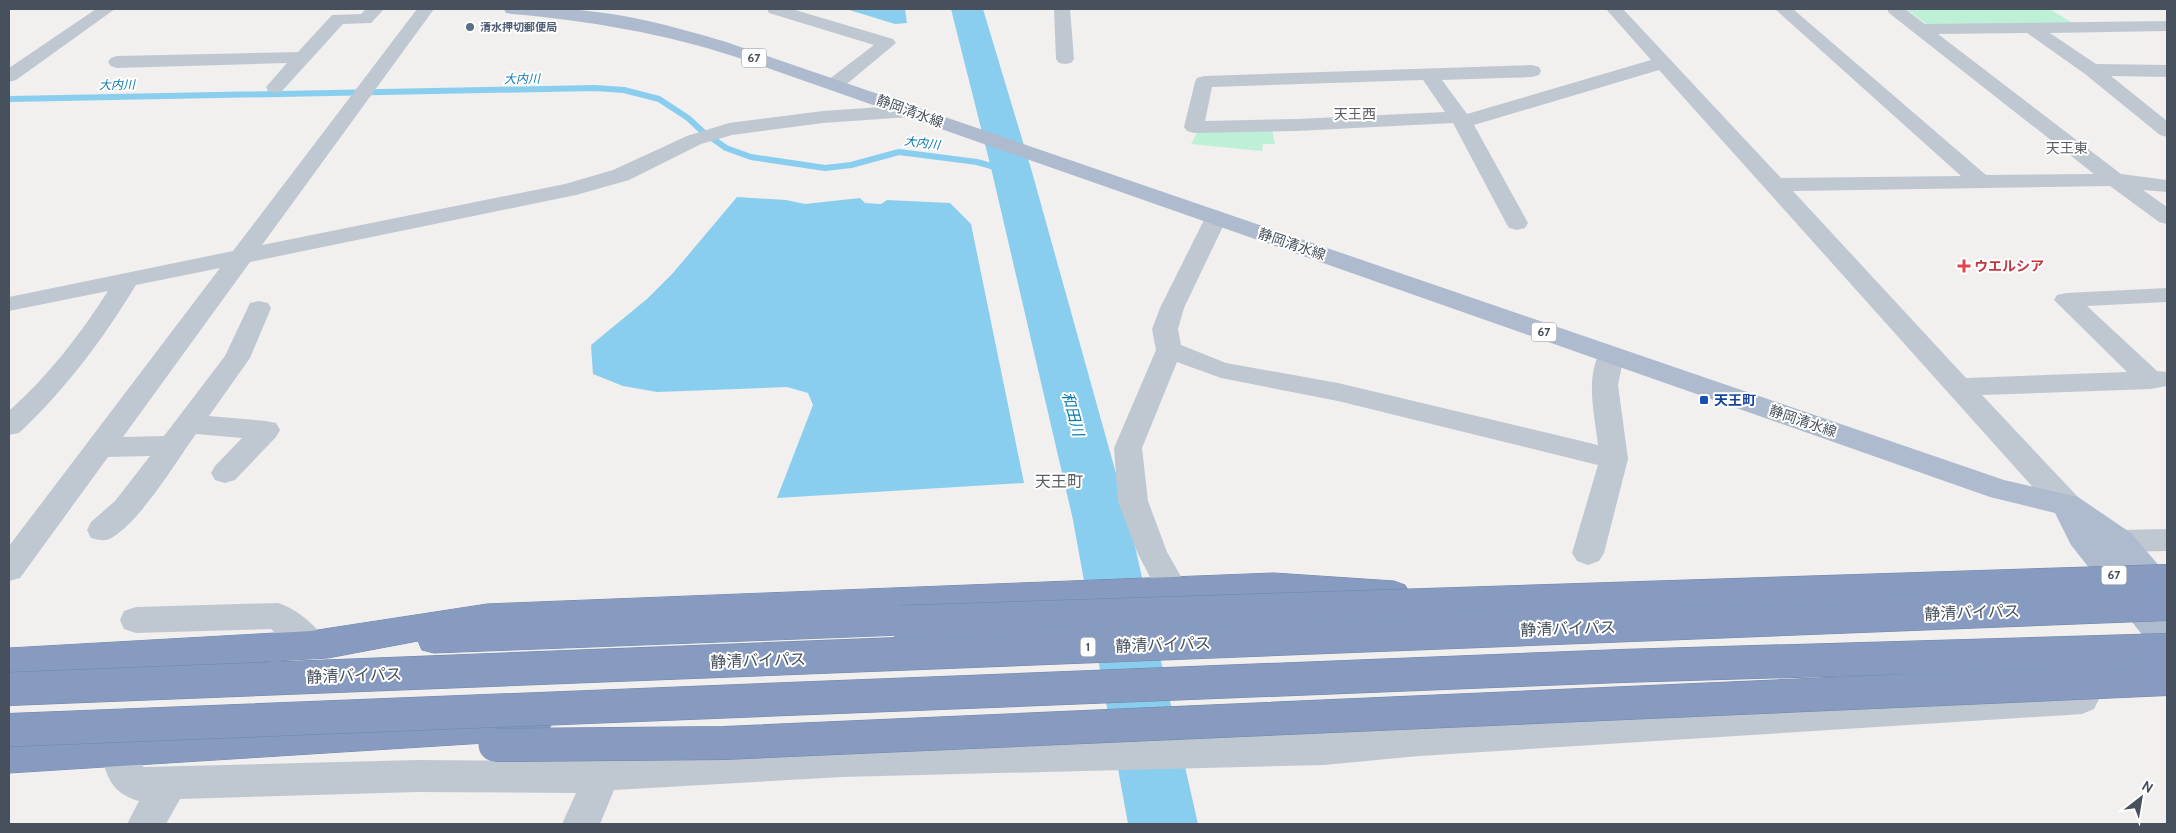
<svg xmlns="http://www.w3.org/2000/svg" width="2176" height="833" font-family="Cabin,'Noto Sans JP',sans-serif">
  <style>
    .green { fill: #bdf0d6 }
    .water { fill: #89ceee }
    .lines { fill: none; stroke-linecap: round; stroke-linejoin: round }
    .stream { stroke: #89ceee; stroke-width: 6 }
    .river { fill: #89ceee; fill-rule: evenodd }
    .highway-casing { stroke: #7186ab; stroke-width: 1 }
    .minor { fill: #bfc8d1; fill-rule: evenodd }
    .major { fill: #aebbcf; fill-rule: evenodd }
    .highway { fill: #869bbf; fill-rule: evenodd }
    .highway-bridge-casing { stroke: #7186ab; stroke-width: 34; stroke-linecap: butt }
    .highway-bridge { stroke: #869bbf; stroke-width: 33 }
    .service-dot { fill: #5c6f8a; stroke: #fff; stroke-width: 2 }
    .health-dot { fill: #e0444e; stroke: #fff; stroke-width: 2 }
    .transit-dot { fill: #1a4fb4; stroke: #fff; stroke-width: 2 }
    .labels { text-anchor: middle; stroke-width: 4; stroke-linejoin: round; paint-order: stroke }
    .far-service-label { font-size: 11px; font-weight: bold; fill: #4e5e75; stroke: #fff; text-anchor: start }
    .shield { fill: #fff; stroke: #7e848e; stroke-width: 1 }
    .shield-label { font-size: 12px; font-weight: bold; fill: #47505d }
    .far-water-label { font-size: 12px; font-style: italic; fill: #0979ad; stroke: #fff }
    .street-label { font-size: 14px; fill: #47505d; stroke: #fff }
    .far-quarter-label { font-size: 14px; fill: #5b5e64; stroke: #fff }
    .health-label { font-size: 14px; font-weight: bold; fill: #be3a42; stroke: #fff; text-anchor: start }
    .transit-label { font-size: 14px; font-weight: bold; fill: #164399; stroke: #fff; text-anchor: start }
    .water-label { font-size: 15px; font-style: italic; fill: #0979ad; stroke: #fff }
    .quarter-label { font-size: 16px; fill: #5b5e64; stroke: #fff }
    .near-street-label { font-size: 16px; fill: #47505d; stroke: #fff }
  </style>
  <rect width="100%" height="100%" fill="#f2efef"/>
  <!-- green -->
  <g class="green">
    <path d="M 1906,9 L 2050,9 L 2074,24 L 1928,25 Z"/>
    <path d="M 1272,129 L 1275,144 L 1263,144 L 1262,151 L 1191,144 L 1198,131 Z"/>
  </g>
  <!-- water -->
  <g class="water">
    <path d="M 846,9 L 905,9 L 907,23 L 895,24 Z"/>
    <path d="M 737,197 L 786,200 L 805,204 L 860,198 L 865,203 L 881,204 L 887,200 L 950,203 L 971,224 L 1024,483 L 777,498 L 813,405 L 808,393 L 787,387 L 657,392 L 623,386 L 593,374 L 591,345 L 647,299 L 673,273 Z"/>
  </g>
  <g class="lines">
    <!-- stream -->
    <path class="stream" d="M 9,99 L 595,88 L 624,90 L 659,99 L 688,118 L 703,132 L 726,148 L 751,157 L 825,168 L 851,165 L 899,152 L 977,162 L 1012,172"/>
    <!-- river -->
    <path class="river" d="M 951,9 L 983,9 L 1032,172 L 1129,520 L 1198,824 L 1128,824 L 1073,520 L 992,172 Z"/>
    <defs>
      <g id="highway">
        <path d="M 1274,573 L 1394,581 L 1405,585 L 1410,594 L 1405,603 L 1394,607 L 1274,597 L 912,612 L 918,622 L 914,631 L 902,635 L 434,653 L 422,650 L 418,641 L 328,658 L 9,676 L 9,648 L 311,631 L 487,604 Z"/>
        <path d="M 533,710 L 546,714 L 551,725 L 546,736 L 533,740 L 9,773 L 9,741 Z"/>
      </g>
    </defs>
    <!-- highway casing -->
    <use href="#highway" class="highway-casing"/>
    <!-- minor -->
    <g class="minor">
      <path d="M 96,9 L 115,9 L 16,80 L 9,82 L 9,68 Z"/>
      <path d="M 366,9 L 384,9 L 371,23 L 343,24 L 282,91 L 275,93 L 268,91 L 266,87 L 287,63 L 117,68 L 111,66 L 108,62 L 111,58 L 117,56 L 298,52 L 332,15 L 361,14 Z"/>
      <path d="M 417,9 L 434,9 L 262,245 L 565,184 L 613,170 L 687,136 L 729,123 L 823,111 L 910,105 L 917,107 L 920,111 L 917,115 L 910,117 L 823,123 L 732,135 L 701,144 L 629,180 L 576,195 L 250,262 L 123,437 L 164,436 L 225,356 L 250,303 L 259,301 L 268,303 L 271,308 L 250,358 L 209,416 L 266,421 L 276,423 L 280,430 L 276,437 L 235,480 L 225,483 L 215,480 L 211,473 L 215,466 L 242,438 L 196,434 C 175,463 142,519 113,537 C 106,542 99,540 91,538 L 87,530 L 91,522 L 115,501 L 150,456 L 108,457 L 20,578 L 9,581 L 9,546 L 220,268 L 136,285 C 103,339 66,389 19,433 L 9,435 L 9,411 C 48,376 80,335 108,291 L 9,311 L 9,297 L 233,251 Z"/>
      <path d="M 767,9 L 792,9 L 893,39 L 896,43 L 842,88 L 835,90 L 828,88 L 826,84 L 828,80 L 874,45 L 769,13 Z"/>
      <path d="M 1054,9 L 1070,9 L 1074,59 L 1071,63 L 1065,64 L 1059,63 L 1056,59 Z"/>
      <path d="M 1606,9 L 1623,9 L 1781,178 L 1961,176 L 1775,9 L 1793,9 L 1986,175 L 2094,174 L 1889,13 L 1887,9 L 1905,9 L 1925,24 L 2167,21 L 2167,31 L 2050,33 L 2096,64 L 2167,65 L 2167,77 L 2111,76 L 2167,121 L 2167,137 L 2160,135 L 2085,74 L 2027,33 L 1938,34 L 2121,174 L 2167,180 L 2167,192 L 2143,190 L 2167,207 L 2167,224 L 2159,222 L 2110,186 L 1793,191 L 1966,378 L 2127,372 L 2054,300 L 2057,295 L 2066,293 L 2167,288 L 2167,302 L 2087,306 L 2157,371 L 2167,372 L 2167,386 L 2151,389 L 1982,395 L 2078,497 L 2082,505 L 2078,513 L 2067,516 L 2056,513 L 1659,70 L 1474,125 L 1528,223 L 1525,228 L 1517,230 L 1509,228 L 1506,223 L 1453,123 L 1297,131 L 1194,133 L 1187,131 L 1184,127 L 1195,82 L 1197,78 L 1204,76 L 1532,65 L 1539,67 L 1541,71 L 1539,75 L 1532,77 L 1442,80 L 1467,114 L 1651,60 ZM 1423,80 L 1445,112 L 1297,119 L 1205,121 L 1212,87 Z"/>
      <path d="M 1216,211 L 1224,213 L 1227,218 L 1184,308 L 1178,329 L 1181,345 L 1226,363 L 1338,383 L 1598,445 C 1595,416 1584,376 1602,349 L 1611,347 L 1620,349 L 1624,355 L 1618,385 L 1628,459 L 1604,553 L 1599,561 L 1588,565 L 1577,561 L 1572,553 L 1598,465 L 1338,401 L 1221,378 L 1177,362 L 1142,448 L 1148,501 L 1167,552 L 1188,589 L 1183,598 L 1172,601 L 1161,598 L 1137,552 L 1118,501 L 1114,448 L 1156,350 L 1152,329 L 1160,308 L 1205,218 L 1208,213 Z"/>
      <path d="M 2167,529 L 2167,551 L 2120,552 L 2109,549 L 2105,541 L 2109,533 L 2120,530 Z"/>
      <path d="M 278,603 C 297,609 319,627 328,645 L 323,655 L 311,659 L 299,655 L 271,629 L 136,633 L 124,629 L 120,620 L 124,611 L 136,607 Z"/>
      <path d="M 2082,684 L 2094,689 L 2099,699 L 2094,709 L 2082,714 L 1419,756 L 1324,765 L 842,777 L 614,790 L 600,824 L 562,824 L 576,793 L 418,792 L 180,799 L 166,824 L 127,824 L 139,801 C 111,793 107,777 100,751 L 105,740 L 118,735 L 131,740 L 140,763 L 144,767 L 418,760 L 561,761 L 842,745 L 1324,733 L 1419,724 Z"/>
    </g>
    <!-- major -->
    <path class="major" d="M 504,9 C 523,9 542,8 561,9 C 617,11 673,26 726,42 L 2004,480 L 2078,497 L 2131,533 L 2167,575 L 2167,606 L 2155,603 L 2167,618 L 2167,654 L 2155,651 L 2071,545 L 2055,513 L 1990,497 L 736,57 C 663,33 589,21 512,14 L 506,13 Z"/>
    <!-- highway -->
    <use href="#highway" class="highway"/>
    <defs>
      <g id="highway-bridge">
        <path d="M 902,622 L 2167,581"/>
        <path d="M 9,689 L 2167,604"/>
        <path d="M 9,730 L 1621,666 L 2167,650"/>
        <path d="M 495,745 L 725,743 L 2167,679"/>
      </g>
    </defs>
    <!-- highway-bridge casing -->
    <use href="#highway-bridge" class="highway-bridge-casing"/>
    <!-- highway-bridge -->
    <use href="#highway-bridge" class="highway-bridge"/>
  </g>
  <!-- markers -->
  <circle class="service-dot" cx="470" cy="27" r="5"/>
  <path class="health-dot" d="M1961.5 258.5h5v5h5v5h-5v5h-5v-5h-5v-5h5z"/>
  <rect class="transit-dot" x="1699" y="395" width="10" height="10" rx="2.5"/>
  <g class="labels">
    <!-- far-service labels -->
    <g class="far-service-label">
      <text x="480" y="31">清水押切郵便局</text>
    </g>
    <!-- shield labels -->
    <g class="shield">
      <rect x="741.5" y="48.5" width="25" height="19" rx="4"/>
      <rect x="1531.5" y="322.5" width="25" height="19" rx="4"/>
      <rect x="2101.5" y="565.5" width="25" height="19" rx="4"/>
      <rect x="1080.5" y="637.5" width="15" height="19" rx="4"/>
    </g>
    <g class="shield-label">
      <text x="754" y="62">67</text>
      <text x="1544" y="336">67</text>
      <text x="2114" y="579">67</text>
      <text x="1088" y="651">1</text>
    </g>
    <!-- far-water labels -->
    <g class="far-water-label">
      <text transform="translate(522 79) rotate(-1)" y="4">大内川</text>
      <text transform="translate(117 85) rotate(-1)" y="4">大内川</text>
      <text transform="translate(922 143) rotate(7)" y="4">大内川</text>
    </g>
    <!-- street labels -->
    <g class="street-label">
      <text transform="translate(910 111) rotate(20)" y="5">静岡清水線</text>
      <text transform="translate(1292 244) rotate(19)" y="5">静岡清水線</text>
      <text transform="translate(1803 421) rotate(19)" y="5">静岡清水線</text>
    </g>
    <!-- far-quarter labels -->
    <g class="far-quarter-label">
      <text x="1355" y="119">天王西</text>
      <text x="2067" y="153">天王東</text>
    </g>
    <!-- health labels -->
    <g class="health-label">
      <text x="1974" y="271">ウエルシア</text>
    </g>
    <!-- transit labels -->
    <g class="transit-label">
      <text x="1714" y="405">天王町</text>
    </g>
    <!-- water labels -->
    <g class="water-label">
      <text transform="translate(1073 414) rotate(75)" y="5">和田川</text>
    </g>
    <!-- quarter labels -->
    <g class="quarter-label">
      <text x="1059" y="487">天王町</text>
    </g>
    <!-- near-street labels -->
    <g class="near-street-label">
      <text transform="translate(1972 612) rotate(-2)" y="6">静清バイパス</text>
      <text transform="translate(1568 628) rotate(-2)" y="6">静清バイパス</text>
      <text transform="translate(1163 644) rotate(-2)" y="6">静清バイパス</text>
      <text transform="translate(758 660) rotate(-2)" y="6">静清バイパス</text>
      <text transform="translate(354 675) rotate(-2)" y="6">静清バイパス</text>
    </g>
  </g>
  <!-- border -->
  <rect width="2176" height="833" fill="none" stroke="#47505d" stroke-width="20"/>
  <!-- north arrow -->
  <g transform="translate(2141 798) rotate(31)" stroke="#ffffff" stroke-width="4" paint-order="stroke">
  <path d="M0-4L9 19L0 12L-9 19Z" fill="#47505d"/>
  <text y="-8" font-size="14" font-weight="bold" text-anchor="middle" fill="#47505d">N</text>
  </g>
</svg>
